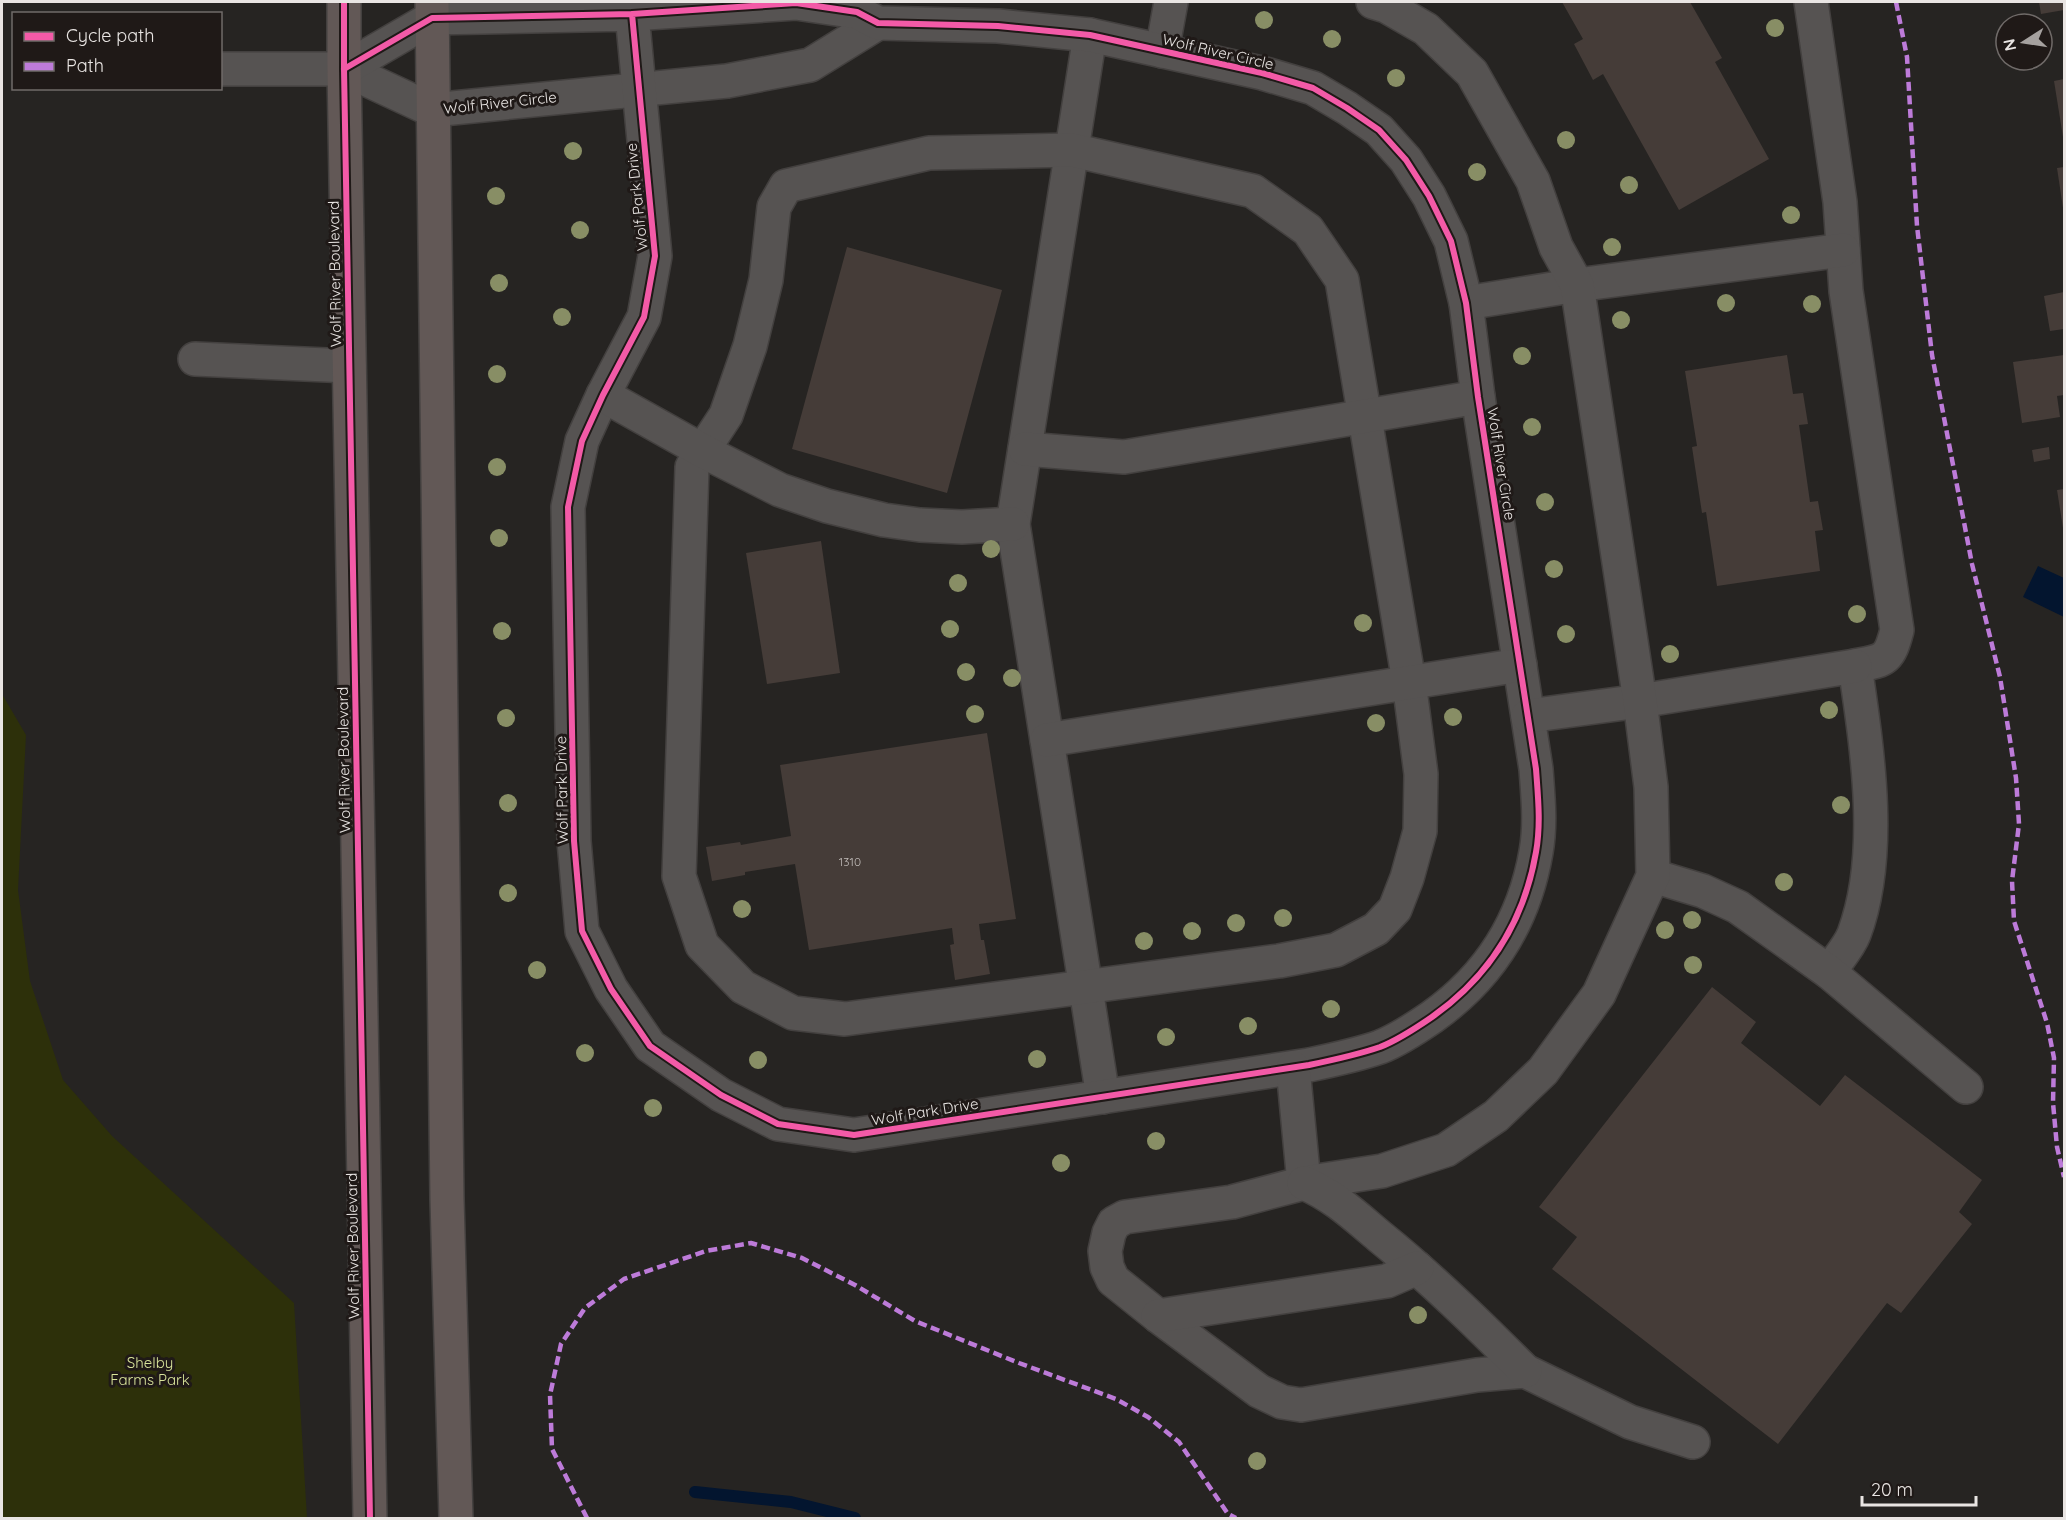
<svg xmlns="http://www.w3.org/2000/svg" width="2066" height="1520" font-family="Quicksand,sans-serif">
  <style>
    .green { fill: #2d300a }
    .water { fill: #03152f }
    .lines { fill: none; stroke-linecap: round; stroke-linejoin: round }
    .stream { stroke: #03152f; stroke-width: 12 }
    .building { fill: #453c38 }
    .minor-casing { stroke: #43403f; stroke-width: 36 }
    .major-casing { stroke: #43403f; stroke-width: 36 }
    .minor { stroke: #565352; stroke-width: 33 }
    .major { stroke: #625856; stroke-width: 33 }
    .quiet { stroke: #bd7bd9; stroke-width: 4.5; stroke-dasharray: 9 4.5; stroke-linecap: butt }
    .cycleway-casing { stroke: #1f1917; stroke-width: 10 }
    .cycleway { stroke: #f35aa7; stroke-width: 6 }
    .tree { fill: #888e65 }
    .labels { text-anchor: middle; stroke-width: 6; stroke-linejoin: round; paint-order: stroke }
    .number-label { font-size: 12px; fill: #c0bbb8 }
    .street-label { font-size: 15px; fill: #e9e5e3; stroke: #1f1917 }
    .park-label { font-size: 15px; fill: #d9e49b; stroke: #1f1917 }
  </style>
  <rect width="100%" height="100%" fill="#262422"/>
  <!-- green -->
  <path class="green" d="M 2,694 L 26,735 L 18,890 L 30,981 L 63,1080 L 112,1136 L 294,1303 L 307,1518 L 2,1518 Z"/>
  <!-- water -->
  <path class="water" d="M 2038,566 L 2064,578 L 2064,617 L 2023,597 Z"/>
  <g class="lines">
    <!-- stream -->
    <path class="stream" d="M 695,1492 L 791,1502 L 855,1518"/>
  </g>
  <!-- building -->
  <g class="building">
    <path d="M 1562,2 L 1680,2 L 1681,3 L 1690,2 L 1722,58 L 1715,62 L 1769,159 L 1679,210 L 1603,74 L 1593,80 L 1574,44 L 1583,39 Z"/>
    <path d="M 2039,2 L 2064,2 L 2064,10 L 2041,14 Z"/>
    <path d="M 2064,79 L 2064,137 L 2063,137 L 2054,81 Z"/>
    <path d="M 2064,167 L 2064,208 L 2063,208 L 2057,168 Z"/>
    <path d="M 847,247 L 1002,290 L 947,493 L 792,449 Z"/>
    <path d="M 2064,292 L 2064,329 L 2050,331 L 2044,296 Z"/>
    <path d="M 1787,355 L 1793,394 L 1803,393 L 1808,424 L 1799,425 L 1810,502 L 1818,501 L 1823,530 L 1815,531 L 1820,571 L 1717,586 L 1706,512 L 1702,513 L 1692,447 L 1697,446 L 1685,371 Z"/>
    <path d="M 2064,355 L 2064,395 L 2057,396 L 2060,417 L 2022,423 L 2013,362 Z"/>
    <path d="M 2049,447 L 2050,459 L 2034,462 L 2032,450 Z"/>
    <path d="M 2064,489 L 2064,528 L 2063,528 L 2057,490 Z"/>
    <path d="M 821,541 L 840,673 L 767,684 L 746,553 Z"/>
    <path d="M 987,733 L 1016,919 L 979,924 L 981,940 L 984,940 L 990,974 L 955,980 L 950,945 L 954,944 L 952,928 L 809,950 L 795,864 L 745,872 L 745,875 L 712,881 L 706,847 L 740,842 L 741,845 L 791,836 L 780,765 Z"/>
    <path d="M 1712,987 L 1756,1022 L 1741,1043 L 1820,1106 L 1845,1075 L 1982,1180 L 1959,1212 L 1972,1224 L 1901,1313 L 1887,1303 L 1778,1444 L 1552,1269 L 1577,1237 L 1539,1207 Z"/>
  </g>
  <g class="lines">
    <defs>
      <g id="minor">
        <path d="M 1811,2 L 1840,202 L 1846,291 L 1897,630 C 1889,661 1885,660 1855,666 C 1867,748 1884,854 1854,934 C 1849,947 1837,960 1829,972"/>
        <path d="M 1090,35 L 1013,524 L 1103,1097"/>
        <path d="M 1162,51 L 1171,2"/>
        <path d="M 220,69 L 344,69 L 432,110 L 727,81 L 810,65 L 878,23"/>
        <path d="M 344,69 L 432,18 L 632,14 L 796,3 L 857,12 L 878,23 L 998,26 L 1090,35 L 1262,73 L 1313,88 L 1347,108 L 1379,130 L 1406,160 L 1429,196 L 1451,241 L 1466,303 L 1478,397 L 1536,769 C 1538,797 1541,824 1536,852 C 1524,922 1490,976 1432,1017 C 1416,1028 1398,1040 1380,1047 C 1357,1055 1333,1060 1309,1065 L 854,1135 L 778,1124 L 721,1095 L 650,1046 L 611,989 L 582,931 L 574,841 L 568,507 L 582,441 L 603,395 L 644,317 L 655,256 L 632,14"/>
        <path d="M 1072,150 L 1253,191 L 1308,230 L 1342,280 L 1409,682 L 1421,774 L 1420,831 L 1407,878 L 1395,909 L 1376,929 L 1336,950 L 1279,961 L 845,1019 L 793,1013 L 743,987 L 702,945 L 679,876 L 692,467 L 726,415 L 750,346 L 766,280 L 774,207 L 786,186 L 929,153 Z"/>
        <path d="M 1466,303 L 1577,285 L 1843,250"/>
        <path d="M 195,359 L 349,366"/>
        <path d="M 603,395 L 703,451 L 780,490 L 827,506 L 884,520 L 920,525 L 962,527 L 1013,524"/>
        <path d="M 1025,449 L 1124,457 L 1478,397"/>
        <path d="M 1528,716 L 1640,701 L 1855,666"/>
        <path d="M 1047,740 L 1520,665"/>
        <path d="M 1653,876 L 1703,891 L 1738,907 L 1829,972 L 1966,1087"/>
        <path d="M 1293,1068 L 1304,1183 L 1232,1202 L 1125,1217 L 1114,1223 L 1109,1233 L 1105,1251 L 1107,1267 L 1113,1280 L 1158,1316 L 1259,1391 L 1282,1402 L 1301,1405 L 1477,1375 L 1525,1371 L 1630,1422 L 1693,1442"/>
        <path d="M 1304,1183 L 1382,1171 L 1446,1150 L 1496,1116 L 1543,1071 L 1599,994 L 1653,876 L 1651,787 L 1640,701 L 1577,285 L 1556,247 L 1533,181 L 1472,73 L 1426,29 L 1386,6 L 1373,2"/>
        <path d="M 1304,1183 C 1334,1196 1354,1215 1379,1236 C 1431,1278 1478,1324 1525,1371"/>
        <path d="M 1158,1316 L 1387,1281 L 1417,1268"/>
      </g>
      <g id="major">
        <path d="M 344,2 L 344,69 L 370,1518"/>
        <path d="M 432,2 L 447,1199 L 456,1518"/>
      </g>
    </defs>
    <!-- minor casing -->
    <use href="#minor" class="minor-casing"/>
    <!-- major casing -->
    <use href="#major" class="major-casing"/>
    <!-- minor -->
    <use href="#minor" class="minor"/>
    <!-- major -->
    <use href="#major" class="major"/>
    <!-- quiet -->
    <g class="quiet">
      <path d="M 1896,2 L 1907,57 L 1917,226 L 1932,355 L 1972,564 L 2000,677 L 2016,778 L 2019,824 L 2012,881 L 2014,921 L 2047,1023 L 2054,1058 L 2053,1103 L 2057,1147 L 2064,1177"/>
      <path d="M 587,1518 L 552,1449 L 550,1395 L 561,1344 L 585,1308 L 624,1279 L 706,1251 L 751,1243 L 802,1258 L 855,1285 L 915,1321 L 1019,1363 L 1116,1399 L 1148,1417 L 1179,1442 L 1228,1514 L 1236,1518"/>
    </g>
    <defs>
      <g id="cycleway">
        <path d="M 344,2 L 344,69 L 370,1518"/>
        <path d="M 344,69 L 432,18 L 632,14 L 796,3 L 857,12 L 878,23 L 998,26 L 1090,35 L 1262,73 L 1313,88 L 1347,108 L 1379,130 L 1406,160 L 1429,196 L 1451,241 L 1466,303 L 1478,397 L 1536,769 C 1538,797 1541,824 1536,852 C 1524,922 1490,976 1432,1017 C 1416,1028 1398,1040 1380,1047 C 1357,1055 1333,1060 1309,1065 L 854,1135 L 778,1124 L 721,1095 L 650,1046 L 611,989 L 582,931 L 574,841 L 568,507 L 582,441 L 603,395 L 644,317 L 655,256 L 632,14"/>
      </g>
    </defs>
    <!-- cycleway casing -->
    <use href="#cycleway" class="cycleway-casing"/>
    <!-- cycleway -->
    <use href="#cycleway" class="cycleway"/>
  </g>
  <!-- trees -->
  <g class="tree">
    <circle cx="1264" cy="20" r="9"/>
    <circle cx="1775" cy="28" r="9"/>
    <circle cx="1332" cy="39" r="9"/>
    <circle cx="1396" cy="78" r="9"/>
    <circle cx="1566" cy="140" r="9"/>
    <circle cx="573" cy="151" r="9"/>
    <circle cx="1477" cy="172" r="9"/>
    <circle cx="1629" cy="185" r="9"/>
    <circle cx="496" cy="196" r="9"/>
    <circle cx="1791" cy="215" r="9"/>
    <circle cx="580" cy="230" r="9"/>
    <circle cx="1612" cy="247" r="9"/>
    <circle cx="499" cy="283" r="9"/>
    <circle cx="1726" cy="303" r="9"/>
    <circle cx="1812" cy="304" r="9"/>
    <circle cx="562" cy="317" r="9"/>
    <circle cx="1621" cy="320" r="9"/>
    <circle cx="1522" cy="356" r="9"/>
    <circle cx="497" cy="374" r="9"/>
    <circle cx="1532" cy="427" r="9"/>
    <circle cx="497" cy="467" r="9"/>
    <circle cx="1545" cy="502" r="9"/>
    <circle cx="499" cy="538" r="9"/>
    <circle cx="991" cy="549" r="9"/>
    <circle cx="1554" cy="569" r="9"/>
    <circle cx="958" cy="583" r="9"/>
    <circle cx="1857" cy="614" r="9"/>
    <circle cx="1363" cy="623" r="9"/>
    <circle cx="950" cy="629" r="9"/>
    <circle cx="502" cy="631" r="9"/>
    <circle cx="1566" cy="634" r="9"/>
    <circle cx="1670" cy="654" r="9"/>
    <circle cx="966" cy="672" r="9"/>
    <circle cx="1012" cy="678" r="9"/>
    <circle cx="1829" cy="710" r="9"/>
    <circle cx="975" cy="714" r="9"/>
    <circle cx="1453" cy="717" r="9"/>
    <circle cx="506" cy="718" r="9"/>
    <circle cx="1376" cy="723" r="9"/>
    <circle cx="508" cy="803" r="9"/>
    <circle cx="1841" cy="805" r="9"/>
    <circle cx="1784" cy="882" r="9"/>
    <circle cx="508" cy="893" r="9"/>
    <circle cx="742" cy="909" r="9"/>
    <circle cx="1283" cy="918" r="9"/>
    <circle cx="1692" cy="920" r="9"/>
    <circle cx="1236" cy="923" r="9"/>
    <circle cx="1665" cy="930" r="9"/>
    <circle cx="1192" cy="931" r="9"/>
    <circle cx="1144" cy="941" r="9"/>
    <circle cx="1693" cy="965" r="9"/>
    <circle cx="537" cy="970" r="9"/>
    <circle cx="1331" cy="1009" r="9"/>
    <circle cx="1248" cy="1026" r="9"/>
    <circle cx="1166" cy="1037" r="9"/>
    <circle cx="585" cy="1053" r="9"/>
    <circle cx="1037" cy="1059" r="9"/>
    <circle cx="758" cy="1060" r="9"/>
    <circle cx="653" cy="1108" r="9"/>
    <circle cx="1156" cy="1141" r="9"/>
    <circle cx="1061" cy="1163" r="9"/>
    <circle cx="1418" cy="1315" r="9"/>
    <circle cx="1257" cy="1461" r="9"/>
  </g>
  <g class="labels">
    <!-- number labels -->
    <g class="number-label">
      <text x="850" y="866">1310</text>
    </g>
    <!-- street labels -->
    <g class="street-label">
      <text transform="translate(1218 52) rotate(13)" y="5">Wolf River Circle</text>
      <text transform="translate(500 103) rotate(-6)" y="5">Wolf River Circle</text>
      <text transform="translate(637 197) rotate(-96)" y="5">Wolf Park Drive</text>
      <text transform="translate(335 274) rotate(-91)" y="5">Wolf River Boulevard</text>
      <text transform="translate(1501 464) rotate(81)" y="5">Wolf River Circle</text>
      <text transform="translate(344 760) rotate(-91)" y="5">Wolf River Boulevard</text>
      <text transform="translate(562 790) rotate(-91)" y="5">Wolf Park Drive</text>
      <text transform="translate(925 1112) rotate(-9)" y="5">Wolf Park Drive</text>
      <text transform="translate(353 1246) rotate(-91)" y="5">Wolf River Boulevard</text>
    </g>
    <!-- park labels -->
    <g class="park-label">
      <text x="150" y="1368">Shelby<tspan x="150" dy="17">Farms Park</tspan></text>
    </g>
  </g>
  <!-- border -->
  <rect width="2066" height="1520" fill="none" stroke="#e9e5e3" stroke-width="6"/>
  <!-- legend -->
  <rect x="12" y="12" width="210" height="78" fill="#1f1917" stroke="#706b69" stroke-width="1.5"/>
  <rect x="24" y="32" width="30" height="9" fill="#f35aa7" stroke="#706b69" stroke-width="1.5"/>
  <text x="66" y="42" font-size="18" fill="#e9e5e3">Cycle path</text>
  <rect x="24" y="62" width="30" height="9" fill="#bd7bd9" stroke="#706b69" stroke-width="1.5"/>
  <text x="66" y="72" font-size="18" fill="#e9e5e3">Path</text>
  <!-- north arrow -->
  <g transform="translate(2024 42) rotate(258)"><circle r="28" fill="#1f1917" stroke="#706b69" stroke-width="1.5"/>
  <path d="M0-4.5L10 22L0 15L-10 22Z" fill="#a5a19f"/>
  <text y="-9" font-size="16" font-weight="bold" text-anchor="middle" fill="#e9e5e3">N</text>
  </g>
  <!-- scale -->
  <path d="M1862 1496v9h114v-9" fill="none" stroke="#e9e5e3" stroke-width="3"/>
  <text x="1871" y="1496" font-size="18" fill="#e9e5e3" stroke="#1f1917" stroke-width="4.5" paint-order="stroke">20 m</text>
</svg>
